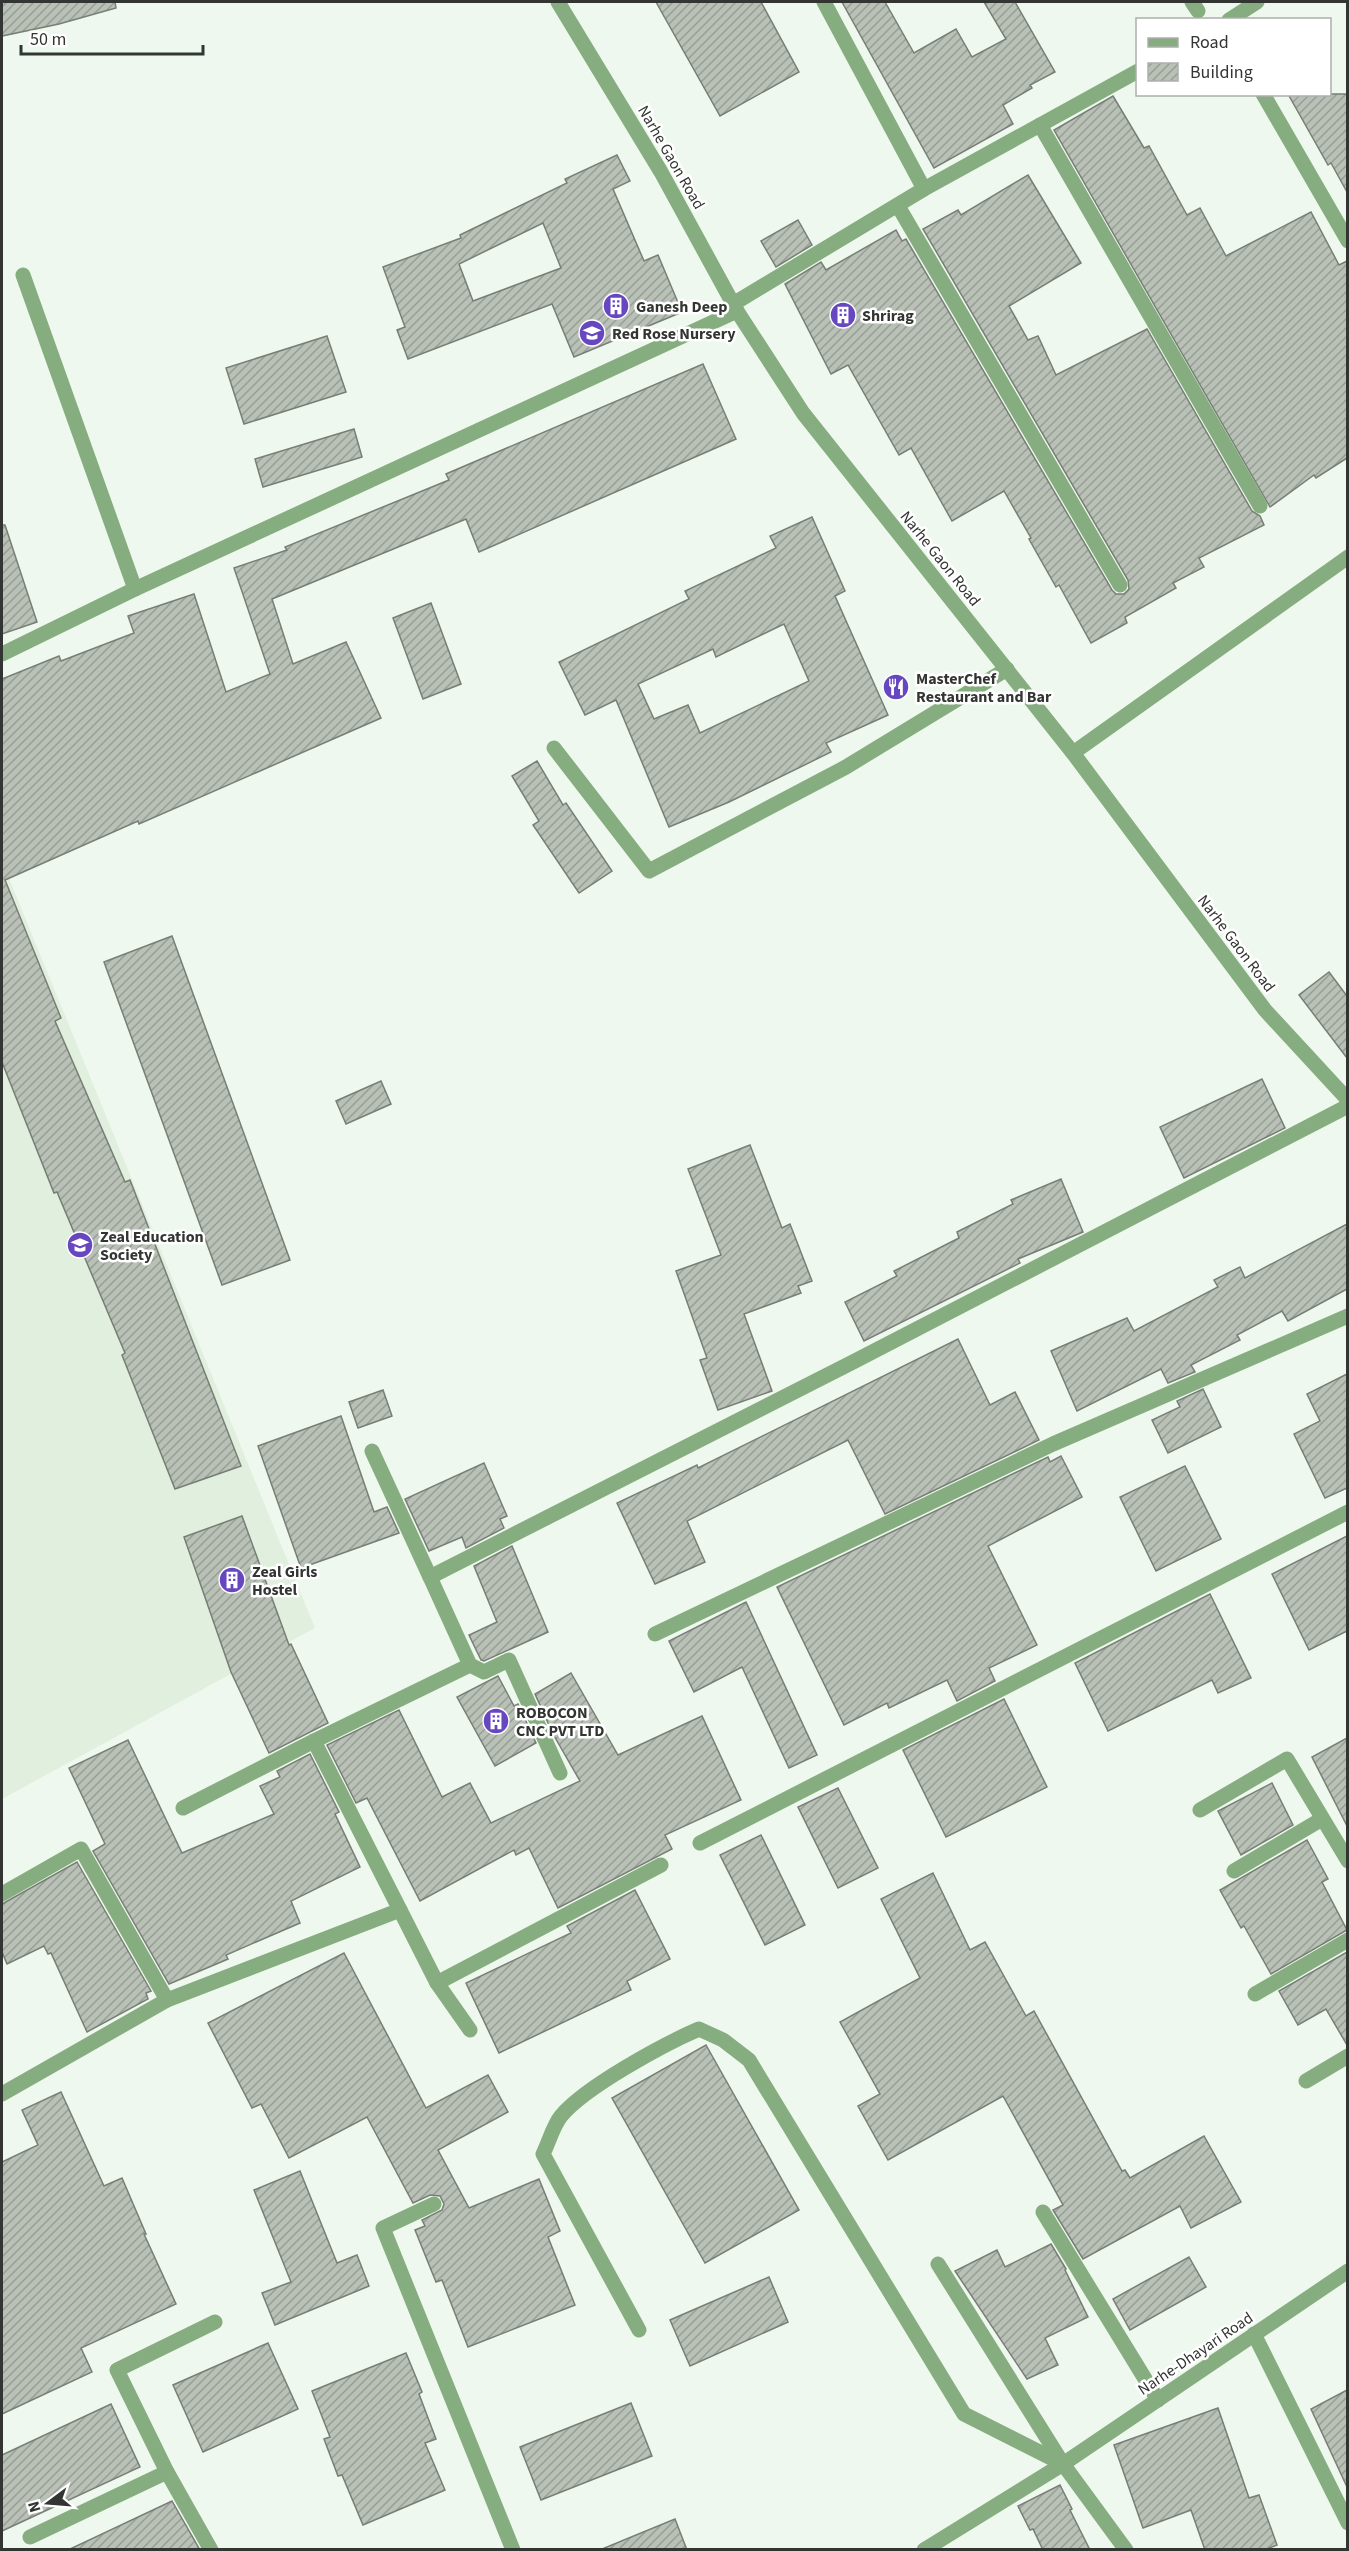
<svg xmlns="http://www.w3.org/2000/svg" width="1349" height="2551" font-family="'Source Sans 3',sans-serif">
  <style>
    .built { fill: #e1efdf }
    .building { fill: url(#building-hatch); stroke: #777e75; stroke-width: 1.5; fill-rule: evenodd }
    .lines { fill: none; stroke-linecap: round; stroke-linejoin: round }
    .minor { stroke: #86ad7f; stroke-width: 15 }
    .labels { text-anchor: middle; stroke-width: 5; stroke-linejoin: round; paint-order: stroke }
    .street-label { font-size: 16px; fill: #323532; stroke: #fff }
    .poi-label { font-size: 16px; font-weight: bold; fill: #323532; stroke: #fff; text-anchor: start }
  </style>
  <defs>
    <pattern id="building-hatch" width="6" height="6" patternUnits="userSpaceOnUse" patternTransform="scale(1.5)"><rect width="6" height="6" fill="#b9c1b7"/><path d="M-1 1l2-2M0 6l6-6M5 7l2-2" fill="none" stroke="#979e95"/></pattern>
  </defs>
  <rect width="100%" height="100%" fill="#eff8ee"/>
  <!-- built -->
  <path class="built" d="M 2,861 L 315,1628 L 2,1799 Z"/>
  <!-- building -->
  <g class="building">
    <path d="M 2,2 L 115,2 L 116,8 L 59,24 L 2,36 Z"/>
    <path d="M 656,2 L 761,2 L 799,72 L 720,116 Z"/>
    <path d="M 842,2 L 885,2 L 914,53 L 956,29 L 972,57 L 1006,39 L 984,2 L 1015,2 L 1055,72 L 1030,85 L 1032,88 L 1003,105 L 1013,124 L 934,168 Z"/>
    <path d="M 1288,94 L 1347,94 L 1347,192 L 1331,163 L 1328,165 Z"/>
    <path d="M 1113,96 L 1144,148 L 1149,146 L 1187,215 L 1200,208 L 1226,256 L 1311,212 L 1339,265 L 1347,261 L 1347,458 L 1316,478 L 1314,475 L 1270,507 L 1054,130 Z"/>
    <path d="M 617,155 L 630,181 L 613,189 L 644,261 L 658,255 L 682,312 L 574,357 L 552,304 L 408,359 L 397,330 L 405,327 L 383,267 L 461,238 L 460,235 L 567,183 L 565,179 ZM 543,223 L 561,268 L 473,301 L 459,264 Z"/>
    <path d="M 1028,175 L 1081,263 L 1009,306 L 1028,340 L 1038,336 L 1056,375 L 1147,329 L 1252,511 L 1260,516 L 1264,525 L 1199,558 L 1204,567 L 1173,583 L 1176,588 L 1125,617 L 1127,623 L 1091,643 L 1059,585 L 1056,587 L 1029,539 L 1031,538 L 1004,491 L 952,521 L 911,448 L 899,455 L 848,365 L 831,374 L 785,284 L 821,262 L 826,270 L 896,230 L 902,241 L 906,239 L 1112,590 L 1116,594 L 1124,594 L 1129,589 L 1128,580 L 923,229 L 958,210 L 961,215 Z"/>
    <path d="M 798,220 L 812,245 L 776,267 L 761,241 Z"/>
    <path d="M 327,336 L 346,392 L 244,424 L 226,368 Z"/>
    <path d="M 703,364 L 736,439 L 479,552 L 466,519 L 272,599 L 293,664 L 346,642 L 381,718 L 139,824 L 138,821 L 5,880 L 61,1018 L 55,1021 L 125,1182 L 130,1180 L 241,1466 L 175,1489 L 122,1355 L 125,1353 L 57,1192 L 54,1193 L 2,1062 L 2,679 L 59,656 L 61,661 L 134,633 L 128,616 L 194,594 L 226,692 L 270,674 L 234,568 L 287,550 L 285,547 L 449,480 L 446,474 Z"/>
    <path d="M 354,429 L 362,457 L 263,487 L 255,459 Z"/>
    <path d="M 812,517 L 845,591 L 835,596 L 888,715 L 826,743 L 831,752 L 729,802 L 669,827 L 616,700 L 585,715 L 559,662 L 689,599 L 685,591 L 776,548 L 770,536 ZM 784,624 L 809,681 L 700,733 L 688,705 L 654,719 L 638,684 L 713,649 L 716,657 Z"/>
    <path d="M 2,525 L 5,525 L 37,622 L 2,634 Z"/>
    <path d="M 431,603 L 461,684 L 423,699 L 393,618 Z"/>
    <path d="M 537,761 L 563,805 L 566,803 L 612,871 L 579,893 L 533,825 L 539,821 L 512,776 Z"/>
    <path d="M 172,936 L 290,1260 L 222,1285 L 104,962 Z"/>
    <path d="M 1329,972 L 1347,996 L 1347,1058 L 1299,995 Z"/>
    <path d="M 1262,1079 L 1285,1128 L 1184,1178 L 1160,1127 Z"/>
    <path d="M 381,1081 L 391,1104 L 346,1124 L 336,1101 Z"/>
    <path d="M 750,1145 L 782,1228 L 790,1224 L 812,1281 L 798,1286 L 801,1293 L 744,1314 L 772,1391 L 718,1410 L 700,1360 L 707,1358 L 676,1271 L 721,1255 L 688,1169 Z"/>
    <path d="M 1061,1179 L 1083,1232 L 1018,1259 L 1020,1263 L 864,1341 L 845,1302 L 897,1276 L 894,1271 L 959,1238 L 957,1232 L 1013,1204 L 1011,1200 Z"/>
    <path d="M 1347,1224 L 1347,1289 L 1288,1321 L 1282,1311 L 1237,1335 L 1240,1340 L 1191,1365 L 1195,1372 L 1168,1383 L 1161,1369 L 1077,1411 L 1051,1351 L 1127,1318 L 1134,1331 L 1218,1287 L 1214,1280 L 1240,1267 L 1245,1278 Z"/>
    <path d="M 958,1339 L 990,1405 L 1015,1392 L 1039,1440 L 885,1514 L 848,1440 L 687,1521 L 705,1562 L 655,1584 L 617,1503 L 697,1465 L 698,1468 Z"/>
    <path d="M 1347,1374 L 1347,1488 L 1325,1498 L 1294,1434 L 1320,1421 L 1307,1394 Z"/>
    <path d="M 1203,1389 L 1221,1427 L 1168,1453 L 1152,1420 L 1180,1407 L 1177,1401 Z"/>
    <path d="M 383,1390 L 392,1416 L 358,1428 L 349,1402 Z"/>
    <path d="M 341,1416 L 374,1512 L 387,1507 L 399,1533 L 301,1568 L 258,1446 Z"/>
    <path d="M 1061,1456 L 1082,1497 L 988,1546 L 1037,1645 L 989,1668 L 995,1681 L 957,1701 L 947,1680 L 889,1708 L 887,1703 L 844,1725 L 777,1587 L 1048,1457 L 1050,1462 Z"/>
    <path d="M 484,1463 L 507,1516 L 500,1519 L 504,1528 L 466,1548 L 462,1537 L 429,1551 L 405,1499 Z"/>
    <path d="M 1185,1466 L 1221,1539 L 1156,1571 L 1120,1497 Z"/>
    <path d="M 242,1516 L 289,1645 L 291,1644 L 328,1723 L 269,1753 L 231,1672 L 184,1537 Z"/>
    <path d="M 1347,1536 L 1347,1631 L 1309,1650 L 1272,1574 Z"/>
    <path d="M 512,1546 L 548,1632 L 484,1661 L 481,1660 L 469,1635 L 497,1622 L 474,1566 Z"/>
    <path d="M 1210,1594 L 1251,1678 L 1218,1693 L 1212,1680 L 1108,1731 L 1075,1663 Z"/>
    <path d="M 746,1602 L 817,1755 L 789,1768 L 742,1667 L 694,1692 L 669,1641 Z"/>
    <path d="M 571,1673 L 618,1755 L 702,1716 L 741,1800 L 665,1835 L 672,1849 L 558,1908 L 529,1848 L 516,1855 L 514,1850 L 420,1901 L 367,1798 L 356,1803 L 327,1745 L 399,1710 L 442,1797 L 470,1783 L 491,1823 L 580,1781 L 553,1734 L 535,1694 Z"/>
    <path d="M 498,1676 L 514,1706 L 518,1704 L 536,1743 L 495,1766 L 457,1697 Z"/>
    <path d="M 1004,1699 L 1047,1787 L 946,1837 L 903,1750 Z"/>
    <path d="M 1347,1738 L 1347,1826 L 1312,1757 Z"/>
    <path d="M 128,1740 L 182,1853 L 274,1814 L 260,1786 L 280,1777 L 277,1771 L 310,1754 L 339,1812 L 335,1814 L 360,1867 L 291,1901 L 300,1923 L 226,1955 L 228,1959 L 169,1984 L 93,1851 L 105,1844 L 69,1768 Z"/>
    <path d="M 1272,1783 L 1293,1825 L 1241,1855 L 1218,1811 Z"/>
    <path d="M 838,1788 L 878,1868 L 838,1888 L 798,1807 Z"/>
    <path d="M 761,1835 L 805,1925 L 765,1945 L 720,1855 Z"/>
    <path d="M 1307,1840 L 1328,1879 L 1322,1882 L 1347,1930 L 1271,1974 L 1244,1926 L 1241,1928 L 1220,1890 Z"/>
    <path d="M 77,1862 L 151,1991 L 146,1993 L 148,1999 L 87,2032 L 51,1953 L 48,1954 L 44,1946 L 7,1964 L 2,1952 L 2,1904 Z"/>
    <path d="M 933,1873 L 970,1950 L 985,1942 L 1026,2016 L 1034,2011 L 1122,2171 L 1125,2170 L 1130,2178 L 1204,2136 L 1241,2202 L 1191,2228 L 1180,2206 L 1083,2259 L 1053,2210 L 1063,2205 L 1003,2096 L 888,2160 L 858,2106 L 880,2094 L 840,2022 L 920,1978 L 881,1899 Z"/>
    <path d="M 635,1890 L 670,1959 L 627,1981 L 631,1990 L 499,2053 L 466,1983 L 571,1933 L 567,1926 Z"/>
    <path d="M 1347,1952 L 1347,2045 L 1326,2009 L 1298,2025 L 1279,1991 Z"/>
    <path d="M 344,1953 L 426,2108 L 488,2075 L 508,2112 L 438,2150 L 469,2208 L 539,2179 L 560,2231 L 548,2237 L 575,2305 L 468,2347 L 442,2280 L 436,2282 L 415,2230 L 425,2226 L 422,2220 L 442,2210 L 444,2204 L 440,2196 L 430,2195 L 413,2203 L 367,2117 L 289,2158 L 261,2104 L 252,2108 L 208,2023 Z"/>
    <path d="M 706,2045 L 799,2210 L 705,2263 L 612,2098 Z"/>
    <path d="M 61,2092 L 104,2186 L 122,2178 L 146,2234 L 144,2234 L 176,2304 L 81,2348 L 92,2372 L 2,2414 L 2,2162 L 38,2145 L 22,2110 Z"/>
    <path d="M 300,2171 L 337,2263 L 357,2255 L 369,2286 L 275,2325 L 262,2293 L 291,2282 L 254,2190 Z"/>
    <path d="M 1051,2244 L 1066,2269 L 1065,2270 L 1088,2317 L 1045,2338 L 1058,2365 L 1027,2379 L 955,2271 L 997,2250 L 1005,2267 Z"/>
    <path d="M 1189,2257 L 1206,2287 L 1130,2330 L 1113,2299 Z"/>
    <path d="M 769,2277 L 788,2322 L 690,2366 L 670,2320 Z"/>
    <path d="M 268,2343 L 298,2409 L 203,2452 L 173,2385 Z"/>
    <path d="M 406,2353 L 422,2392 L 419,2394 L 436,2439 L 425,2443 L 445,2490 L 363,2525 L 342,2475 L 338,2476 L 324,2439 L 330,2437 L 312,2391 Z"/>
    <path d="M 1347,2390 L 1347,2487 L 1311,2409 Z"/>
    <path d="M 631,2403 L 652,2456 L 541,2500 L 520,2447 Z"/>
    <path d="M 111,2404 L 140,2467 L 2,2531 L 2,2455 Z"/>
    <path d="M 1218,2408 L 1249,2498 L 1259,2495 L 1277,2545 L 1264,2550 L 1205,2550 L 1191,2510 L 1143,2528 L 1114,2445 Z"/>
    <path d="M 1060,2485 L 1072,2509 L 1070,2510 L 1090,2550 L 1043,2550 L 1033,2529 L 1030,2530 L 1018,2506 Z"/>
    <path d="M 172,2501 L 200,2550 L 68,2550 Z"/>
    <path d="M 675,2519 L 687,2550 L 603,2550 L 602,2549 Z"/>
  </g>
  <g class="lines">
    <!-- minor -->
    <g class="minor">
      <path d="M 558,2 L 661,172 L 737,311 L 803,413 L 1073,753 L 1265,1010 L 1348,1100"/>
      <path d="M 824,2 L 924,189"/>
      <path d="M 1192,2 L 1198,11"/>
      <path d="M 1229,20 L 1257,2"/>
      <path d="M 1263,94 L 1348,241"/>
      <path d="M 1040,125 L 1260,506"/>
      <path d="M 898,206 L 1120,585"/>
      <path d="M 23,275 L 135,589"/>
      <path d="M 733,304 L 924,189 L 1138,71"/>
      <path d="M 2,654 L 135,589 L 737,311"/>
      <path d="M 554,748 L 649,871 L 846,767 L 1007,669"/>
      <path d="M 1073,753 L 1348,557"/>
      <path d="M 372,1451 L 430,1577"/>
      <path d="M 655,1634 L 1053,1444 L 1348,1316"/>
      <path d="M 560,1773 L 509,1660 L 484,1672 L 470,1665 L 430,1577 L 853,1362 L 1348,1106"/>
      <path d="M 183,1808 L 314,1741"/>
      <path d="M 1200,1810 L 1287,1759 L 1348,1861"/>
      <path d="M 700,1843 L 1348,1512"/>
      <path d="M 1234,1871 L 1322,1819"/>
      <path d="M 2,1894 L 81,1849 L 167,2000"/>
      <path d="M 400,1910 L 437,1983 L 470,2030"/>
      <path d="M 437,1983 L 661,1865"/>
      <path d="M 1255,1994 L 1348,1940"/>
      <path d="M 1306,2081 L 1348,2056"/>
      <path d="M 2,2094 L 167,2000 L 400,1910 L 314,1741 L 470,1665"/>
      <path d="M 434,2204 L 383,2228 L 513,2550"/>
      <path d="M 1043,2212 L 1158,2400"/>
      <path d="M 938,2264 L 1063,2464 L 1126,2550"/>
      <path d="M 639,2330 L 543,2154 C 549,2142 553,2126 561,2116 C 585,2087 664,2044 699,2029 L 723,2040 L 749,2060 L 964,2414 L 1063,2464"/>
      <path d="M 1254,2334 L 1348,2523"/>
      <path d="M 30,2537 L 167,2472"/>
      <path d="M 211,2550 L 167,2472 L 117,2370 L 215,2322"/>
      <path d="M 924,2550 L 1063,2464 L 1348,2271"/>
    </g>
  </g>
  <!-- icons -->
  <defs>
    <symbol id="building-disc" viewBox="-11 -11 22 22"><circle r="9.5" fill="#6747c0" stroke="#fff"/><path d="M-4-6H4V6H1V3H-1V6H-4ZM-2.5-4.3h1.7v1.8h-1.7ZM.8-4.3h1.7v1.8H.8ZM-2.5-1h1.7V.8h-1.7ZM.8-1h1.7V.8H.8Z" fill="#fff"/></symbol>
    <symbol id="school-disc" viewBox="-11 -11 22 22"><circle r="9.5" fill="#6747c0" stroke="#fff"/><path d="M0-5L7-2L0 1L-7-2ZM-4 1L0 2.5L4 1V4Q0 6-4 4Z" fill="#fff"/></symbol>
    <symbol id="restaurant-disc" viewBox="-11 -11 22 22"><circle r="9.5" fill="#6747c0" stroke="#fff"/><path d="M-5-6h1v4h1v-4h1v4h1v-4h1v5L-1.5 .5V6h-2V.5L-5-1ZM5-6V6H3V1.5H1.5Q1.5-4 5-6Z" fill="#fff"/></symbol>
    <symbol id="university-disc" viewBox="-11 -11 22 22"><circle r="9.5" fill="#6747c0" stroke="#fff"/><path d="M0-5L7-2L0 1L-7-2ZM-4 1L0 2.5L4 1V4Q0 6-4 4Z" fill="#fff"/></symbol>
  </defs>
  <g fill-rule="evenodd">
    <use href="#building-disc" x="601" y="291" width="30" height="30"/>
    <use href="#building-disc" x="828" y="300" width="30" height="30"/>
    <use href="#school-disc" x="577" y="318" width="30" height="30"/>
    <use href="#restaurant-disc" x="881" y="672" width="30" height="30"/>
    <use href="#university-disc" x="65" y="1230" width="30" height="30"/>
    <use href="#building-disc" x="217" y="1565" width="30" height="30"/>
    <use href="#building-disc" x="481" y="1706" width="30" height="30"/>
  </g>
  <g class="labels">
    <!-- street labels -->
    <g class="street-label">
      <text transform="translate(672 157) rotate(60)" y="6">Narhe Gaon Road</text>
      <text transform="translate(941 558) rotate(51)" y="6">Narhe Gaon Road</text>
      <text transform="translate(1237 943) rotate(53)" y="6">Narhe Gaon Road</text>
      <text transform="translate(1195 2353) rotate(-34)" y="6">Narhe-Dhayari Road</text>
    </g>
    <!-- poi labels -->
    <g class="poi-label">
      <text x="636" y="312">Ganesh Deep</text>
      <text x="862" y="321">Shrirag</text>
      <text x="612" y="339">Red Rose Nursery</text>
      <text x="916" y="684">MasterChef<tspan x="916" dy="18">Restaurant and Bar</tspan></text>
      <text x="100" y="1242">Zeal Education<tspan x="100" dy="18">Society</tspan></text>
      <text x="252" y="1577">Zeal Girls<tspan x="252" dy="18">Hostel</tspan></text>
      <text x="516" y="1718">ROBOCON<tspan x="516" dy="18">CNC PVT LTD</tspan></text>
    </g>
  </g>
  <!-- border -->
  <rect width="1349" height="2551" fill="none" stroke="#323532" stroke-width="6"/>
  <!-- legend -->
  <rect x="1136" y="18" width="195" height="78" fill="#ffffff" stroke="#adaead" stroke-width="1.5"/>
  <rect x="1148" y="38" width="30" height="9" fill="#86ad7f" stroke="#adaead" stroke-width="1.5"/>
  <text x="1190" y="48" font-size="18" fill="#323532">Road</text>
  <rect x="1148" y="63" width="30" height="18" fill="url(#building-hatch)" stroke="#adaead" stroke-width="1.5"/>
  <text x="1190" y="78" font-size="18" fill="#323532">Building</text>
  <!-- north arrow -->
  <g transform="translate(48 2503) rotate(254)" stroke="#ffffff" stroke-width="4.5" paint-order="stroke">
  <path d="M0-4.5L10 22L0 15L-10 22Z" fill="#323532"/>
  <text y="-9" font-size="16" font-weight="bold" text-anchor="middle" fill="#323532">N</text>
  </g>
  <!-- scale -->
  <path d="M21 45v9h182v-9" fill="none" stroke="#323532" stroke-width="3"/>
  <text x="30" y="45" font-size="18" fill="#323532" stroke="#ffffff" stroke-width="4.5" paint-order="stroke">50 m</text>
</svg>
